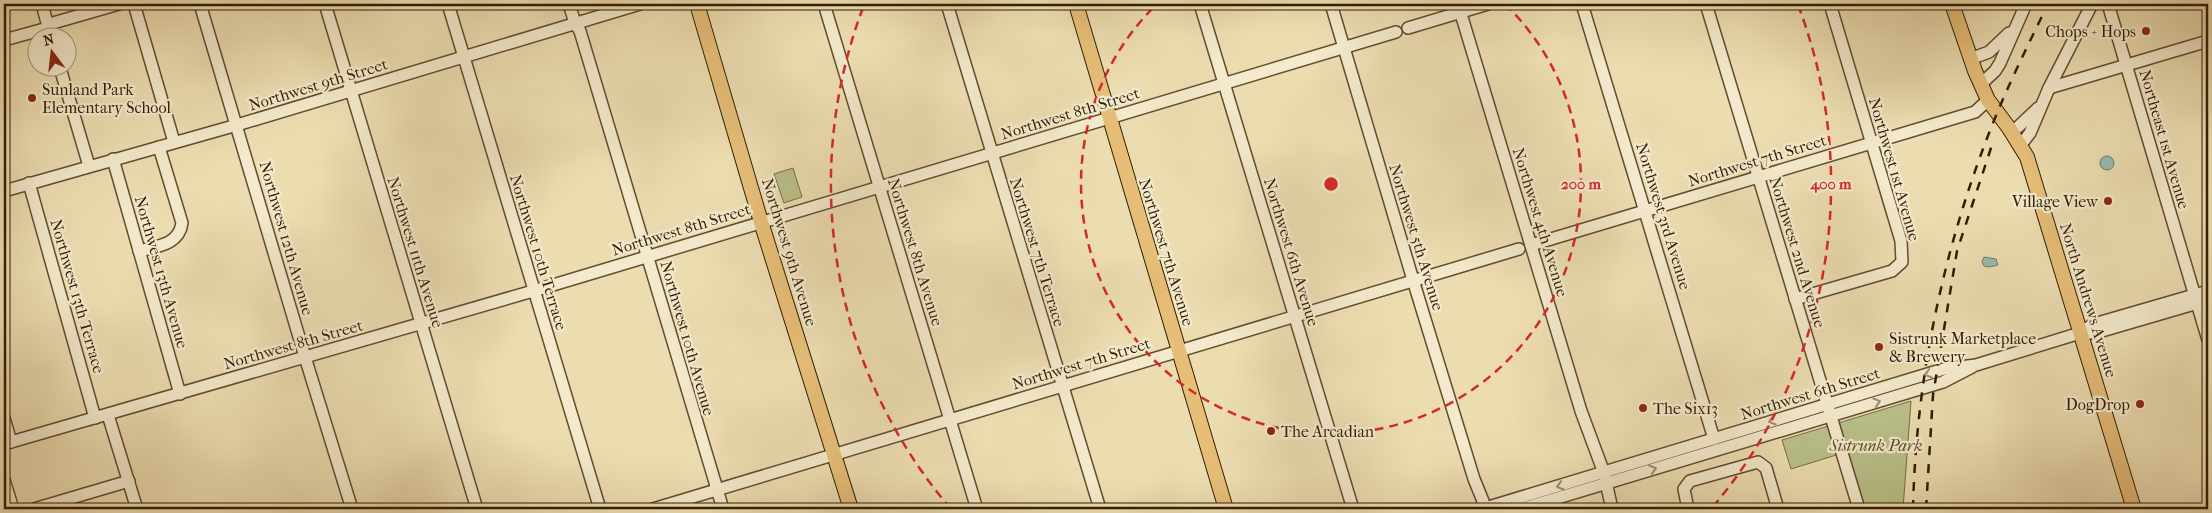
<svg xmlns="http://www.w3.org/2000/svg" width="2212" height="513" font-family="'IM FELL French Canon',serif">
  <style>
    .green { fill: #bac089; stroke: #766e46 }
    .water { fill: #99bbad; stroke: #6f7c69 }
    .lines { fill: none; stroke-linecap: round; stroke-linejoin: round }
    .minor-casing { stroke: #604d2e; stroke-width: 14 }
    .major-casing { stroke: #311d03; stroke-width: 16 }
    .minor { stroke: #f3e9cc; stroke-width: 11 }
    .major { stroke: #e6be78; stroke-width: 14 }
    .rail { stroke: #311d03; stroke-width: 2.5; stroke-dasharray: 9 9; stroke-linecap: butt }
    .oneway { stroke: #9c8d72 }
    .ring { fill: none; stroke: #d62828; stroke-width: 2.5; stroke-dasharray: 9 6 }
    .poi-dot { fill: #8f2418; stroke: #f3e9cc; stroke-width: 2 }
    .labels { text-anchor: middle; stroke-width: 4.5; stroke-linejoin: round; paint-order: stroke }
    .poi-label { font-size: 16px; fill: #311d03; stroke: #f3e9cc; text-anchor: start }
    .street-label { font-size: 16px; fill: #311d03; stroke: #f3e9cc }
    .park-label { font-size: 16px; font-style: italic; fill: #5a4e2b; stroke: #f3e9cc }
    .centre { fill: #d62828; stroke: #f3e9cc; stroke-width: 2.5 }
    .ring-label { font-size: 15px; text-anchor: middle; font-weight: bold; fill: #d62828; stroke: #f3e9cc; stroke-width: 4.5; stroke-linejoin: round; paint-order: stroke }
  </style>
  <rect width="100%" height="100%" fill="#ecddb1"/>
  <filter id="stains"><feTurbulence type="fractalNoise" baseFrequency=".004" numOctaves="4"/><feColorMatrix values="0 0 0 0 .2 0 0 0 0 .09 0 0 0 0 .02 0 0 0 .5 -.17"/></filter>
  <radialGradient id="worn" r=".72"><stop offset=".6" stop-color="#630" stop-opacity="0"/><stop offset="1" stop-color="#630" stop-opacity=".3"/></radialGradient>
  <!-- green -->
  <g class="green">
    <path d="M 793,168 L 802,197 L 784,203 L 774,174 Z"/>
    <path d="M 1911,401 L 1903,509 L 1863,509 L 1846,452 L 1791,469 L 1782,440 Z"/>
  </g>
  <!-- water -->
  <g class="water">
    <circle cx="2107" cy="163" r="7"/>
    <path d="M 1984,257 L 1996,259 L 1998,265 L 1989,267 L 1984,266 L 1982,262 Z"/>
  </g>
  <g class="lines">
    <defs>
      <g id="minor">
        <path d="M 42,4 L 51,38"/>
        <path d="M 134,4 L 174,142"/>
        <path d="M 200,4 L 305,357 L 352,509"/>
        <path d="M 325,4 L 477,509"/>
        <path d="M 448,4 L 600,509"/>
        <path d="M 569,4 L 575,23 L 580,31 L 723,509"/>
        <path d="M 824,4 L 977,509"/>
        <path d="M 947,4 L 1100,509"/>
        <path d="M 1200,4 L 1353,509"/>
        <path d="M 1331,4 L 1413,280 L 1474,479 L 1483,501 L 1482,509"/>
        <path d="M 1458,4 L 1581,411 L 1604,473 L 1612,509"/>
        <path d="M 1582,4 L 1714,439"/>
        <path d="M 1706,4 L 1859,509"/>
        <path d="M 2108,4 L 2208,340"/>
        <path d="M 1408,28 L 1488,4"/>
        <path d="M 4,40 L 48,28 L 53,23 L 119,4"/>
        <path d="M 1970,59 L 1989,52 L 2009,33"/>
        <path d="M 60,68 L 89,166"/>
        <path d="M 1981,84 L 1995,71 L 2000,63 L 2026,4"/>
        <path d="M 2049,88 L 2208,41"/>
        <path d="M 2018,127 L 2038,108"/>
        <path d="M 2020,146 L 2030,133 L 2049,88 L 2092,4"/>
        <path d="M 113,159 L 180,394"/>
        <path d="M 29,183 L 95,418"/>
        <path d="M 4,191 L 237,125 L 640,4"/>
        <path d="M 1531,245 L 1975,112 L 1988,100"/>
        <path d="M 139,251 C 157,246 179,245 182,223 L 159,147"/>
        <path d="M 1795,299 L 1892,271 L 1902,262 L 1901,241 L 1830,4"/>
        <path d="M 2080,333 L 2095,333 L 2208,300"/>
        <path d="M 108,415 L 137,509"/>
        <path d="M 4,418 L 11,442"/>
        <path d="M 4,444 L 533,291 L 1396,32"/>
        <path d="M 4,480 L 13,509"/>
        <path d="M 34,509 L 129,481"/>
        <path d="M 653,509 L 1519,249"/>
        <path d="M 1482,509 L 1944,369 L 1976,365 L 2080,333 L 2094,324 L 2208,291"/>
        <path d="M 1521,509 L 1943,382 L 1972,367"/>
        <path d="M 1688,509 L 1684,489 L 1690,481 L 1758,462 L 1766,468 L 1778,509"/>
      </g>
      <g id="major">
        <path d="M 697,4 L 761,222 L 851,509"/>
        <path d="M 1076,4 L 1226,509"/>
        <path d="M 1952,4 L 1975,71 L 1988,100 L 2009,128 L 2027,157 L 2134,509"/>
      </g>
    </defs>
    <!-- minor casing -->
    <use href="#minor" class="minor-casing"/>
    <!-- major casing -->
    <use href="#major" class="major-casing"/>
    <!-- minor -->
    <use href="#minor" class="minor"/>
    <!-- major -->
    <use href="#major" class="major"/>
    <!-- rail -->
    <g class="rail">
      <path d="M 1913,509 C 1916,378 1943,250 1991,128 C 2008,85 2028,45 2048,4"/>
      <path d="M 1926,509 L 1933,395 L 1957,251 L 1992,145"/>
    </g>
  </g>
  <!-- one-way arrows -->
  <defs><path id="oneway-chevron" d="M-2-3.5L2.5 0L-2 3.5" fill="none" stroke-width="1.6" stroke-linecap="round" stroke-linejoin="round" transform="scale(1.25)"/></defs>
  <g class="oneway">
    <use href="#oneway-chevron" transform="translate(1928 374) rotate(163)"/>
    <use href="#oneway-chevron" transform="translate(1877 402) rotate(-17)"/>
    <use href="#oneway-chevron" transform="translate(1772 421) rotate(163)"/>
    <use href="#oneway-chevron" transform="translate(1653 469) rotate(-17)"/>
    <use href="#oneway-chevron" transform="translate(1560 486) rotate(163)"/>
  </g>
  <!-- distance rings -->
  <g class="ring">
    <path d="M1505 4A250 250 0 1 1 1157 4"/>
    <path d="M951 509A500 500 0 0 1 864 5M1798 5A500 500 0 0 1 1711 509"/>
  </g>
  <!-- markers -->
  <g class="poi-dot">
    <circle cx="2146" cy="31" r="5"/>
    <circle cx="32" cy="98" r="5"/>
    <circle cx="2108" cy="201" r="5"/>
    <circle cx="1879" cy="347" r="5"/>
    <circle cx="2140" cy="404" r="5"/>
    <circle cx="1643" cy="408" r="5"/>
    <circle cx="1271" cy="431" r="5"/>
  </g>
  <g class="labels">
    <!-- poi labels -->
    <g class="poi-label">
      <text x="2136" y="37" text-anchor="end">Chops + Hops</text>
      <text x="42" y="95">Sunland Park<tspan x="42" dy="18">Elementary School</tspan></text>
      <text x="2098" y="207" text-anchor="end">Village View</text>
      <text x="1889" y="344">Sistrunk Marketplace<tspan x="1889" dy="18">&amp; Brewery</tspan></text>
      <text x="2130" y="410" text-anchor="end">DogDrop</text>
      <text x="1653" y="414">The Six13</text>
      <text x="1281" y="437">The Arcadian</text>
    </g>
    <!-- street labels -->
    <g class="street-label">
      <text transform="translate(318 84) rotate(-17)" y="6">Northwest 9th Street</text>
      <text transform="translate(1070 113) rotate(-17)" y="6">Northwest 8th Street</text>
      <text transform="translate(2165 139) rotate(74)" y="6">Northeast 1st Avenue</text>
      <text transform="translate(1757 160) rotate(-17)" y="6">Northwest 7th Street</text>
      <text transform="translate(1895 169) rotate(74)" y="6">Northwest 1st Avenue</text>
      <text transform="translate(1664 216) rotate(73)" y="6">Northwest 3rd Avenue</text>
      <text transform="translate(1541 222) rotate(73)" y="6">Northwest 4th Avenue</text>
      <text transform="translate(681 229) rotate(-17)" y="6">Northwest 8th Street</text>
      <text transform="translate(1417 237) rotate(73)" y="6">Northwest 5th Avenue</text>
      <text transform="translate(287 238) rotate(74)" y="6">Northwest 12th Avenue</text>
      <text transform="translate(416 252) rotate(73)" y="6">Northwest 11th Avenue</text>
      <text transform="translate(539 252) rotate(73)" y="6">Northwest 10th Terrace</text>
      <text transform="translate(790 252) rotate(73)" y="6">Northwest 9th Avenue</text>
      <text transform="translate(916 252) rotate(73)" y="6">Northwest 8th Avenue</text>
      <text transform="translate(1038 252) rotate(73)" y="6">Northwest 7th Terrace</text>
      <text transform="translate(1167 252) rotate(73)" y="6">Northwest 7th Avenue</text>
      <text transform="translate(1292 252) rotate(73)" y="6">Northwest 6th Avenue</text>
      <text transform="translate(1798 252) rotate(73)" y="6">Northwest 2nd Avenue</text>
      <text transform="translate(162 272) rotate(74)" y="6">Northwest 13th Avenue</text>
      <text transform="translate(78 296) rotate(74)" y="6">Northwest 13th Terrace</text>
      <text transform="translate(2089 300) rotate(73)" y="6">North Andrews Avenue</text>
      <text transform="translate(688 338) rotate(74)" y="6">Northwest 10th Avenue</text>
      <text transform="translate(293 344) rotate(-16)" y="6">Northwest 8th Street</text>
      <text transform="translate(1081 363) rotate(-17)" y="6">Northwest 7th Street</text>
      <text transform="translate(1810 393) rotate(-17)" y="6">Northwest 6th Street</text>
    </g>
    <!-- park labels -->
    <g class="park-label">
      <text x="1876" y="451">Sistrunk Park</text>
    </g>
  </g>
  <circle cx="1331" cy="184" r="8" class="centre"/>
  <g class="ring-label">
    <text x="1581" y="189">200 m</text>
    <text x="1831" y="189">400 m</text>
  </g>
  <!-- margin -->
  <rect width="2212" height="513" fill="none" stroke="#ecddb1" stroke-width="20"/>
  <rect x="5" y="5" width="2202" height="503" fill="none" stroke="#311d03" stroke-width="2.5"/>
  <rect x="10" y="10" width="2192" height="493" fill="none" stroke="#311d03"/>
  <!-- north arrow -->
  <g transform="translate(52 52) rotate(345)"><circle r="24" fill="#f3e9cc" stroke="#a5977c"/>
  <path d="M0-4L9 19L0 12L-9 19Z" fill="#8f2418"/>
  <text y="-8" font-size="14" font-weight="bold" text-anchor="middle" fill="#311d03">N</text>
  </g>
  <rect width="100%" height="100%" filter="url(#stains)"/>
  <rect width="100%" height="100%" fill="url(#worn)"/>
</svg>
